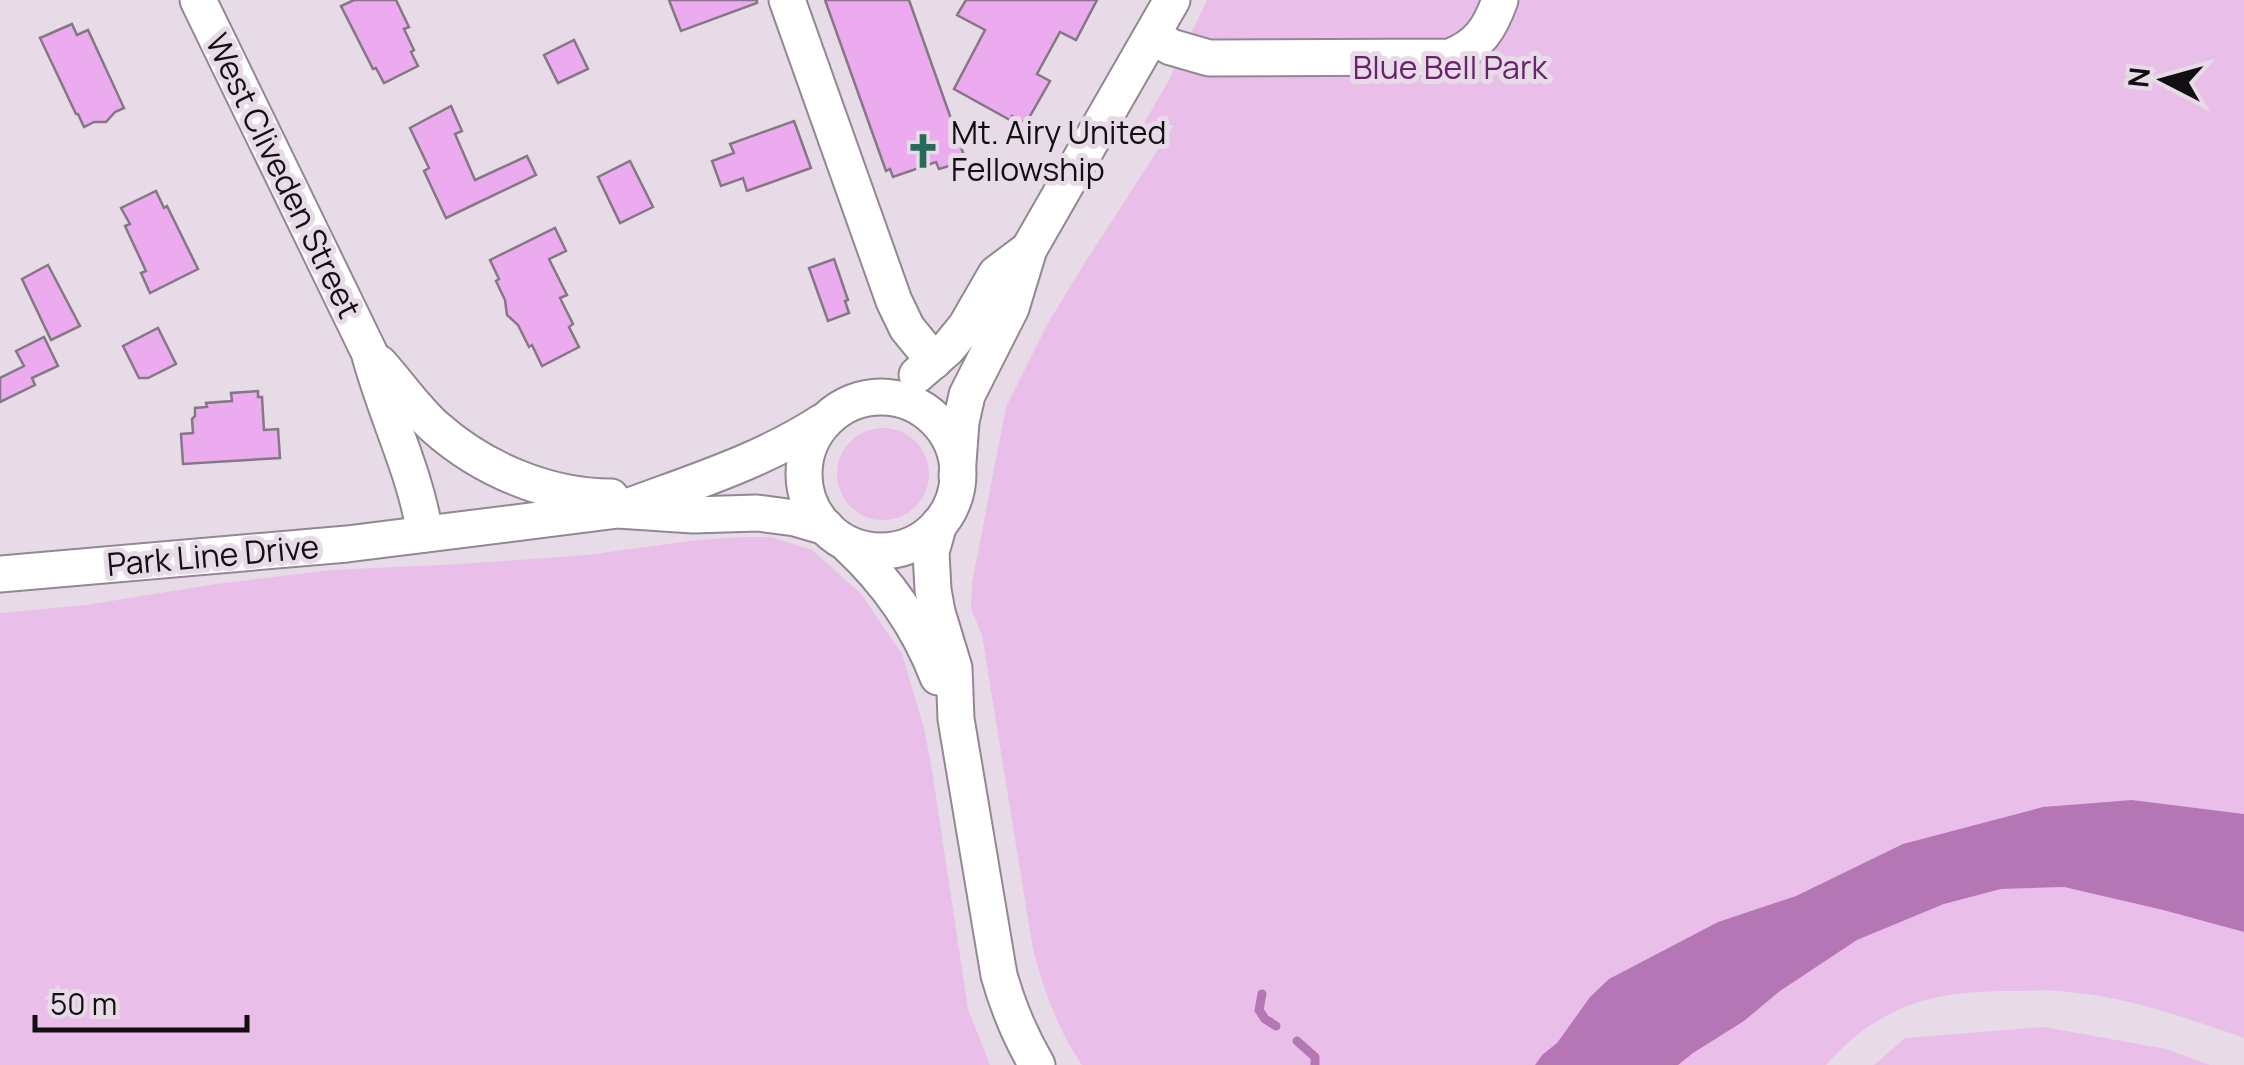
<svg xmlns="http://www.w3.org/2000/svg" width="2244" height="1065" font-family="Manrope,sans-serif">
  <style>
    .green { fill: #e9bfe9 }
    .water { fill: #b576b6 }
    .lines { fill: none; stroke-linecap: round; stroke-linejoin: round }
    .stream { stroke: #b576b6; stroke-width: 9 }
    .building { fill: #ecabee; stroke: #837883; stroke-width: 2.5 }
    .minor-casing { stroke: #928792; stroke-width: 39 }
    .minor { stroke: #fff; stroke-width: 35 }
    .labels { text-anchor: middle; stroke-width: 10; stroke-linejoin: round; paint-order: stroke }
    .park-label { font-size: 32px; fill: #6c2070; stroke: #e7dbe7 }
    .poi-label { font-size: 32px; fill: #120e12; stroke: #e7dbe7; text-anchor: start }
    .street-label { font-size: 32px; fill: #120e12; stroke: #e7dbe7 }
  </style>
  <rect width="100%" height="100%" fill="#e7dbe7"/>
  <!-- green -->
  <g class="green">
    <path d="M 1207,0 L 2244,0 L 2244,814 L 2132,800 L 1796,896 L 1718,922 L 1590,997 L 1557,1043 L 1542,1055 L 1535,1065 L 1082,1065 C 1058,1031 1044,990 1033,950 L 982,635 L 971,609 L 972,583 L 1006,407 L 1047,325 L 1082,267 L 1174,125 L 1160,126 L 1144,123 L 1168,82 Z"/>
    <circle cx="883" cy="474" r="46"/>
    <path d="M 740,537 L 771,537 L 812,550 L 861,594 L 902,654 L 924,728 L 932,770 L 968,1009 L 990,1065 L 0,1065 L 0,613 L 86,605 L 216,584 L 331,570 L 461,564 L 587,555 L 690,541 Z"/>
    <path d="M 2064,887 L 2163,910 L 2244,932 L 2244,1038 C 2184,1017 2122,995 2058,991 C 2042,990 2027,991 2011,991 C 1932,991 1881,1004 1826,1065 L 1678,1065 L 1692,1053 L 1744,1021 L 1780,991 L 1857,940 L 1944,904 L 2001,889 Z"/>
    <path d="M 2044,1027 L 2166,1049 L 2210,1065 L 1874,1065 L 1905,1038 Z"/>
  </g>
  <!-- water -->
  <path class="water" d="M 2132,800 L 2244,814 L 2244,932 L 2163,910 L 2064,887 L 2001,889 L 1944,904 L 1857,940 L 1780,991 L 1744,1021 L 1693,1053 L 1678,1065 L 1535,1065 L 1542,1055 L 1557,1043 L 1590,997 L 1609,979 L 1718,922 L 1796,896 L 1903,844 L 2043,807 Z"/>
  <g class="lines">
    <!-- stream -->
    <g class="stream">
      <path d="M 1262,994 L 1259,1010 L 1265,1019 L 1276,1026"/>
      <path d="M 1297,1041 L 1315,1057 L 1315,1065"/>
    </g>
  </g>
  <!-- building -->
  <g class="building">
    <path d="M 354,0 L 396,0 L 409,27 L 404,29 L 414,50 L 411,52 L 418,66 L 384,83 L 376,68 L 373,69 L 341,6 Z"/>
    <path d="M 669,0 L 757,0 L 757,3 L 681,31 Z"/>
    <path d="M 825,0 L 909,0 L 966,161 L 939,169 L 936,162 L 893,177 L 890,169 L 886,171 Z"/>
    <path d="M 966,0 L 1097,0 L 1076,40 L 1060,32 L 1037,74 L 1050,81 L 1026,123 L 1012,116 L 1010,120 L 954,89 L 985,30 L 957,15 Z"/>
    <path d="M 72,24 L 77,35 L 88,30 L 124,108 L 115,112 L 106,122 L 94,122 L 84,127 L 78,114 L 76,114 L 40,38 Z"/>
    <path d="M 574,40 L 588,69 L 558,83 L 544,55 Z"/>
    <path d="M 451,106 L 462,131 L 455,134 L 475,180 L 527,156 L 536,175 L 446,218 L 424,171 L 429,168 L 410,128 Z"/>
    <path d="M 794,121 L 811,168 L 747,191 L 743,178 L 721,186 L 712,161 L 734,153 L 730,144 Z"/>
    <path d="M 630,161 L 653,207 L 620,223 L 598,177 Z"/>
    <path d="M 156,191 L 164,208 L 167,206 L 198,269 L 150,293 L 141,273 L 146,271 L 125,226 L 130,224 L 121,208 Z"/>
    <path d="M 555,228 L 566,251 L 549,259 L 567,295 L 560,298 L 573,324 L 569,327 L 579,347 L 542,366 L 532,345 L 529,347 L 518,325 L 507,315 L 505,300 L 496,281 L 499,279 L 490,260 Z"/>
    <path d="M 834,259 L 848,300 L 845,301 L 849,313 L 828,321 L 809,268 Z"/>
    <path d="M 48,265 L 80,326 L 51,340 L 22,279 Z"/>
    <path d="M 158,328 L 176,364 L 148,378 L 139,378 L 123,346 Z"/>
    <path d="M 44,337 L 58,366 L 32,378 L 35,385 L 0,402 L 0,378 L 24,366 L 16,351 Z"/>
    <path d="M 258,391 L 258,397 L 262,397 L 264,430 L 278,429 L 280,458 L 183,464 L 181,434 L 193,433 L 192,419 L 195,416 L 195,408 L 207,407 L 206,403 L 232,401 L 231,393 Z"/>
  </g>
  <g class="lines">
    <defs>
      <g id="minor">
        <path d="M 198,0 L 369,352 C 385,414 415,470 425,534"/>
        <path d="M 787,0 L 894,301 L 907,328 L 934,361"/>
        <path d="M 1152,36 L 1171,47 L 1209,58 L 1450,57 C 1479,46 1490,28 1500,0"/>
        <path d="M 379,363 C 398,384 414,408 435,427 C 482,469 548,497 611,497"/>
        <path d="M 917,375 L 948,348 L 966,326 L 996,274 L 1029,249"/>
        <circle cx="881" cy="474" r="77"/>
        <path d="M 957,476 L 961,422 L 967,395 L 1011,308 L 1029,249 L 1172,0"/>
        <path d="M 627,507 C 694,482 762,461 822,422"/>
        <path d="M 939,524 L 931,552 L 933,590 L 937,612 L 954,668 L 956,719 L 999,975 C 1008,1007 1020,1036 1037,1065"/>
        <path d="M 847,544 C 888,582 918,625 938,677"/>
        <path d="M 0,574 L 347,544 L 618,510 L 693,515 L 757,513 L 795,518 L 826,527"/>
      </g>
    </defs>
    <!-- minor casing -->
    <use href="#minor" class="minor-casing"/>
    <!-- minor -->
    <use href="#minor" class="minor"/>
  </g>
  <!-- icons -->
  <defs>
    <symbol id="church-bare" viewBox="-9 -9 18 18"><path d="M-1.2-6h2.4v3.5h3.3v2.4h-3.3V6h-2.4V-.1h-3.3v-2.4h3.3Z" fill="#266a5b" stroke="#e7dbe7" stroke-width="2.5" paint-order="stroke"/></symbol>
  </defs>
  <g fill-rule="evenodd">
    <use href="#church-bare" x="898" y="126" width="50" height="50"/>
  </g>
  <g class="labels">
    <!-- park labels -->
    <g class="park-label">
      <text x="1450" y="79">Blue Bell Park</text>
    </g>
    <!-- poi labels -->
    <g class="poi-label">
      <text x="951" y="144">Mt. Airy United<tspan x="951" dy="37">Fellowship</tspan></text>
    </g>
    <!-- street labels -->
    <g class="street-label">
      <text transform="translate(283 176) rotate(64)" y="11">West Cliveden Street</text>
      <text transform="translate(213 556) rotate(-5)" y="11">Park Line Drive</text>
    </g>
  </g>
  <!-- north arrow -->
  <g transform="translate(2164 80) rotate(276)" stroke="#e7dbe7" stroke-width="8" paint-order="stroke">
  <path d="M0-8L18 38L0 25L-18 38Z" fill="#120e12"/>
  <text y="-15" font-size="28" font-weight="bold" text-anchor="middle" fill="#120e12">N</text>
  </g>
  <!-- scale -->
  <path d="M35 1015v15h212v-15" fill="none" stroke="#120e12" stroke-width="5"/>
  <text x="50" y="1015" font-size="30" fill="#120e12" stroke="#e7dbe7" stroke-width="8" paint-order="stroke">50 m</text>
</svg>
